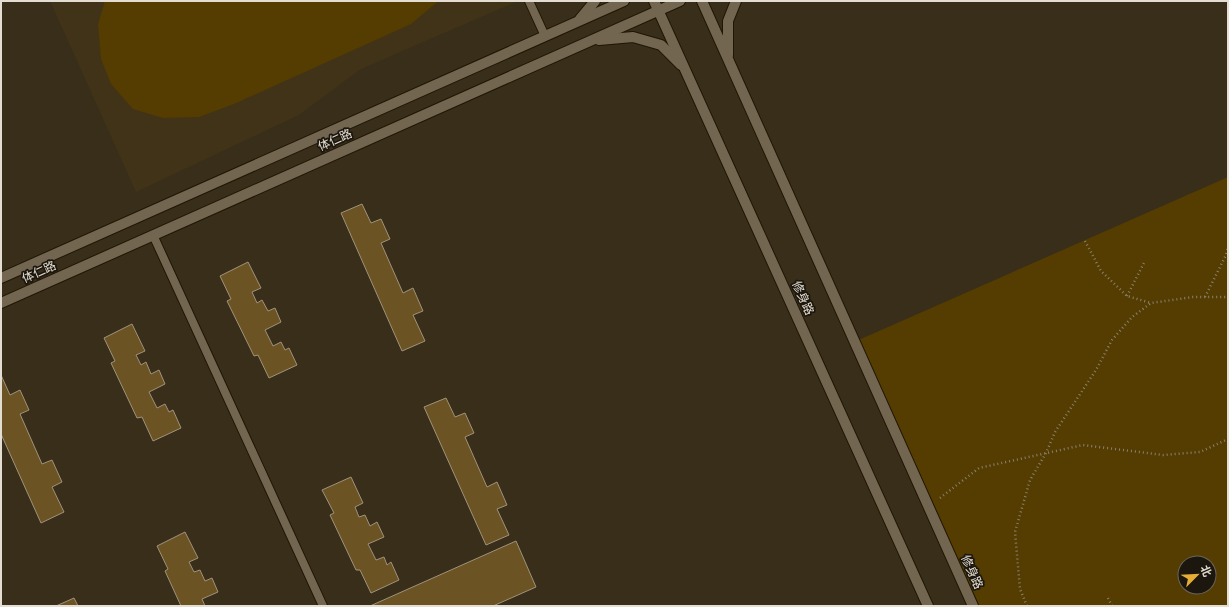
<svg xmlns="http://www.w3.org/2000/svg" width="1229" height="607" font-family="Karla,'Noto Sans SC',sans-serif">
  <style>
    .built { fill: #413318 }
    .green { fill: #553c00; fill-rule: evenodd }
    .building { fill: #6c5324; stroke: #a0937c }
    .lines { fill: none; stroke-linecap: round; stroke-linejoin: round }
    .lane-casing { stroke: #201603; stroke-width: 10 }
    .secondary-casing { stroke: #201603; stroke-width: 12 }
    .path { stroke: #8a8171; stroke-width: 2.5; stroke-dasharray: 1 3; stroke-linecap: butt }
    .lane { stroke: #726651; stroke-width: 8 }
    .secondary { stroke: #726651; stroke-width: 10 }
    .labels { text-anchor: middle; stroke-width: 3.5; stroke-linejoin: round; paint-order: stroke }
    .street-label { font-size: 12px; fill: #e4ddd1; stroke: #1c170e }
  </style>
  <rect width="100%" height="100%" fill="#382e1a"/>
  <!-- built -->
  <path class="built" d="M 50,1 L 518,1 L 361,69 L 299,115 L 136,192 Z"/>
  <!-- green -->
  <g class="green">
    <path d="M 105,1 L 437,1 L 436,3 L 411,24 L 234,104 L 199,117 L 163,118 L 133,109 L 111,84 L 101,59 L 98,24 Z"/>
    <path d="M 1228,177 L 1228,606 L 973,606 L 854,342 ZM 1185,563 L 1209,563 L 1209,587 L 1185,587 Z"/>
  </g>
  <!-- building -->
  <g class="building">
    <path d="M 362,204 L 371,223 L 381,219 L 390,239 L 381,243 L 403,293 L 413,288 L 423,311 L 413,315 L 425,341 L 402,351 L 341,213 Z"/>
    <path d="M 248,262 L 261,288 L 252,292 L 257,303 L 262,300 L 268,311 L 275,308 L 281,322 L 265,330 L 273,346 L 281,342 L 285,350 L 289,348 L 297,365 L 269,378 L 258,355 L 254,356 L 227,301 L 231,299 L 220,276 Z"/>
    <path d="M 132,324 L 145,351 L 136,355 L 141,365 L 146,362 L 151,374 L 159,370 L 165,384 L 149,392 L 157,408 L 165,404 L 169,412 L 173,410 L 181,428 L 153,441 L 142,417 L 137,418 L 111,363 L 115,361 L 104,338 Z"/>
    <path d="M 1,375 L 10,395 L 20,390 L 29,410 L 20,414 L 42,464 L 52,460 L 62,482 L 52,487 L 64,512 L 41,523 L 1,434 Z"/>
    <path d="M 446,398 L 455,417 L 465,413 L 474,433 L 465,437 L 487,487 L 497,482 L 507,505 L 497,509 L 509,535 L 486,545 L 424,407 Z"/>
    <path d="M 351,477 L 363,503 L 355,507 L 359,517 L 365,515 L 370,526 L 377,522 L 384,537 L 368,544 L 376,560 L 384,557 L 387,565 L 391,562 L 399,580 L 371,593 L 360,570 L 356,570 L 330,515 L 334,513 L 322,490 Z"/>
    <path d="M 185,532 L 198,558 L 189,562 L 194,572 L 200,570 L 205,581 L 212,578 L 218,592 L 202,599 L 205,606 L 181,606 L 165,571 L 168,569 L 157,546 Z"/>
    <path d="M 516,541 L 536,587 L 493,606 L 370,606 Z"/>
    <path d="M 74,598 L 78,606 L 56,606 Z"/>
  </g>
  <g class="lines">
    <defs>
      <g id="lane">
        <path d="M 529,1 L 545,36"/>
        <path d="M 153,235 L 323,606"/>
      </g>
      <g id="secondary">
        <path d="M 654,1 L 928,606"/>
        <path d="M 702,1 L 973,606"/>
        <path d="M 580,19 L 595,1"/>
        <path d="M 599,40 L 633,37 L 661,45 L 681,65"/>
        <path d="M 728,55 L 728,21 L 736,1"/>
        <path d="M 1,278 L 624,1"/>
        <path d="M 1,303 L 680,1"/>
      </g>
    </defs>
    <!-- lane casing -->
    <use href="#lane" class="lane-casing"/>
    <!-- secondary casing -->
    <use href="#secondary" class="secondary-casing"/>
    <!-- path -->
    <g class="path">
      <path d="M 1085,241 L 1101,271 L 1127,296 L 1151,303"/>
      <path d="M 1127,296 L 1145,261"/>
      <path d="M 1205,297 L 1226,255 L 1228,247"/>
      <path d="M 940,498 L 979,468 L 1083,445 L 1163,455 L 1200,452 L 1228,439"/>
      <path d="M 1108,598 L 1112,606"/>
      <path d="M 1027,606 L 1020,589 L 1015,532 L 1030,480 L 1046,453 L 1055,432 L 1096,370 L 1112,340 L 1132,317 L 1151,303 L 1193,297 L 1228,297"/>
    </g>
    <!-- lane -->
    <use href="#lane" class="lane"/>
    <!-- secondary -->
    <use href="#secondary" class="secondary"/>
  </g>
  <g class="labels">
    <!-- street labels -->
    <g class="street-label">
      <text transform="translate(335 140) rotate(-24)" y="4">体仁路</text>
      <text transform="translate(39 272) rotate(-24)" y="4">体仁路</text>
      <text transform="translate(803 298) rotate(66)" y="4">修身路</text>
      <text transform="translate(972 572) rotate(66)" y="4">修身路</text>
    </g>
  </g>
  <!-- border -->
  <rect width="1229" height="607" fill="none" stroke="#e4ddd1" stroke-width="4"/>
  <!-- north arrow -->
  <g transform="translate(1197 575) rotate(66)"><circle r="19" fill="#1c170e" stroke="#6c665c"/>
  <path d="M0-3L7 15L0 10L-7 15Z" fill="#e5ad35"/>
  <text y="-6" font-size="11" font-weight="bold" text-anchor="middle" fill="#e4ddd1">北</text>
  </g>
</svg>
